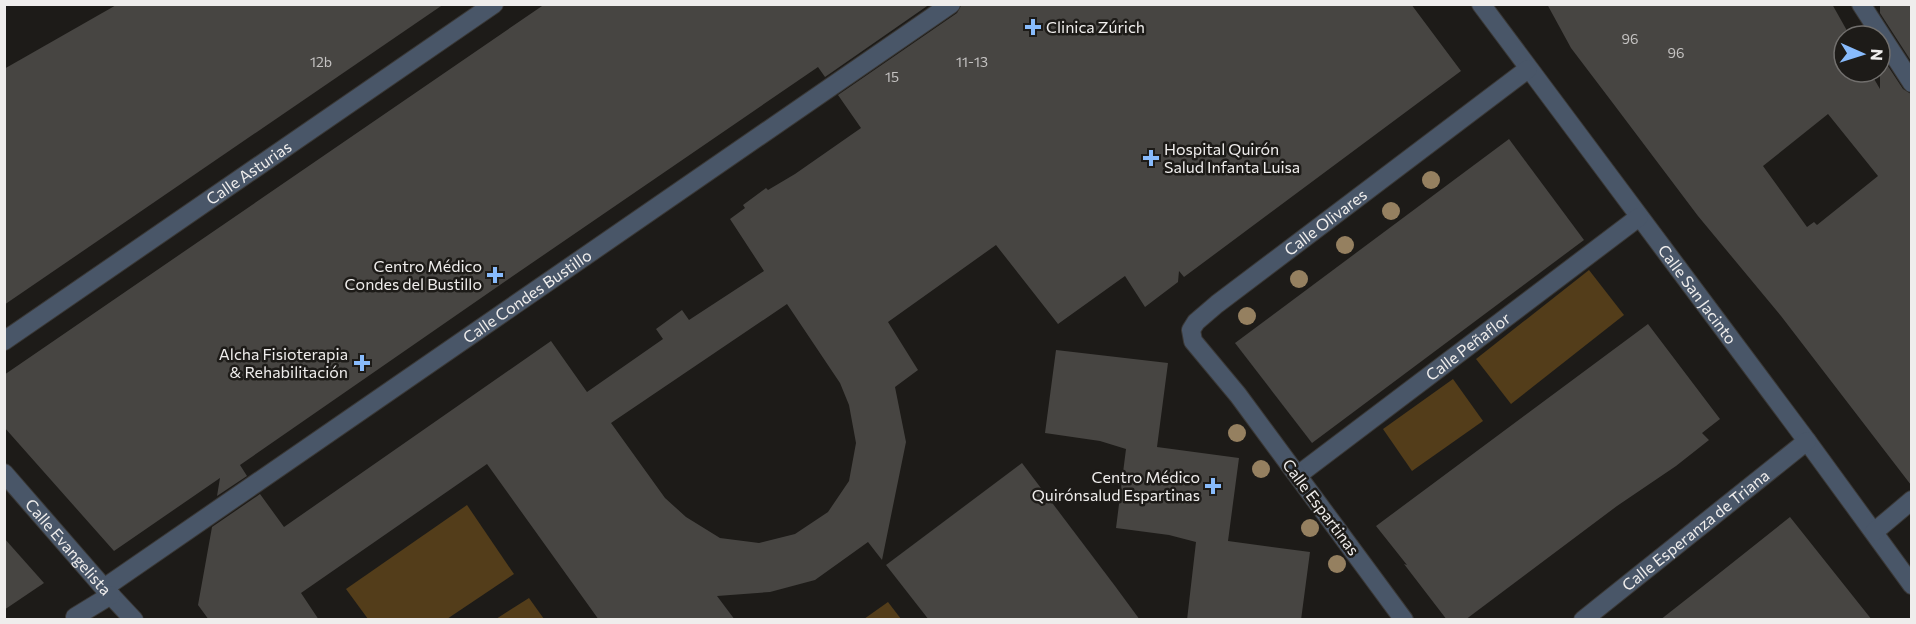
<svg xmlns="http://www.w3.org/2000/svg" width="1916" height="624" font-family="Commissioner,sans-serif">
  <style>
    .green { fill: #533d1a }
    .building { fill: #474542; fill-rule: evenodd }
    .lines { fill: none; stroke-linecap: round; stroke-linejoin: round }
    .street-casing { stroke: #3a3836; stroke-width: 20 }
    .street { stroke: #495668; stroke-width: 18 }
    .tree { fill: #958060 }
    .poi-dot { fill: #88bbfc; stroke: #1d1b18; stroke-width: 2 }
    .labels { text-anchor: middle; stroke-width: 5; stroke-linejoin: round; paint-order: stroke }
    .number-label { font-size: 14px; fill: #c5c3c2 }
    .poi-label { font-size: 16px; fill: #efedec; stroke: #1d1b18; text-anchor: end }
    .street-label { font-size: 16px; fill: #efedec; stroke: #1d1b18 }
  </style>
  <rect width="100%" height="100%" fill="#1d1b18"/>
  <!-- green -->
  <g class="green">
    <path d="M 1589,270 L 1624,315 L 1511,404 L 1476,359 Z"/>
    <path d="M 1453,379 L 1483,421 L 1412,471 L 1383,429 Z"/>
    <path d="M 467,505 L 514,574 L 447,619 L 368,619 L 346,589 Z"/>
    <path d="M 529,598 L 544,619 L 496,619 Z"/>
    <path d="M 888,602 L 901,619 L 864,619 Z"/>
  </g>
  <!-- building -->
  <g class="building">
    <path d="M 118,4 L 444,4 L 4,305 L 4,69 Z"/>
    <path d="M 545,4 L 930,4 L 825,77 L 818,67 L 510,278 L 240,465 L 247,476 L 217,496 L 220,478 L 114,551 L 4,427 L 4,375 Z"/>
    <path d="M 962,4 L 1411,4 L 1461,71 L 1184,277 L 1179,271 L 1178,282 L 1145,307 L 1125,276 L 1058,324 L 996,245 L 888,322 L 918,370 L 895,387 L 906,442 L 882,560 L 868,542 L 815,580 L 770,592 L 717,596 L 735,620 L 599,620 L 487,464 L 301,593 L 319,620 L 209,620 L 198,605 L 212,527 L 260,494 L 284,527 L 551,341 L 587,392 L 663,339 L 656,329 L 682,310 L 689,320 L 764,271 L 730,219 L 745,208 L 743,205 L 766,188 L 768,190 L 795,174 L 861,128 L 838,95 L 957,13 ZM 787,304 L 840,383 L 849,405 L 856,443 L 849,481 L 828,512 L 795,534 L 759,543 L 720,538 L 686,517 L 665,498 L 611,423 Z"/>
    <path d="M 1547,4 L 1832,4 L 1850,36 L 1844,36 L 1844,72 L 1870,72 L 1880,89 L 1880,54 L 1903,89 L 1911,94 L 1911,485 L 1781,316 L 1698,216 L 1612,102 L 1571,48 ZM 1828,114 L 1878,176 L 1817,225 L 1814,222 L 1807,227 L 1763,166 Z"/>
    <path d="M 1880,4 L 1911,4 L 1911,61 L 1880,13 Z"/>
    <path d="M 1509,139 L 1584,240 L 1312,443 L 1235,343 Z"/>
    <path d="M 1648,324 L 1720,419 L 1702,433 L 1709,440 L 1676,466 L 1617,506 L 1465,620 L 1447,620 L 1404,564 L 1407,565 L 1376,526 Z"/>
    <path d="M 1056,350 L 1168,363 L 1157,447 L 1239,458 L 1228,541 L 1310,552 L 1301,620 L 1187,620 L 1196,542 L 1169,535 L 1116,528 L 1126,449 L 1100,441 L 1045,433 Z"/>
    <path d="M 1022,463 L 1115,586 L 1140,620 L 929,620 L 886,565 Z"/>
    <path d="M 1790,517 L 1872,620 L 1660,620 L 1702,587 Z"/>
    <path d="M 4,538 L 44,583 L 4,610 Z"/>
  </g>
  <g class="lines">
    <defs>
      <g id="street">
        <path id="s1" d="M 1481,4 L 1807,441 L 1912,585"/>
        <path d="M 1861,4 L 1912,83"/>
        <path id="s2" d="M 4,341 L 494,4"/>
        <path id="s3" d="M 4,473 L 104,588 L 134,620"/>
        <path id="s4" d="M 1298,475 L 1639,217"/>
        <path d="M 1874,532 L 1912,500"/>
        <path id="s5" d="M 104,588 L 951,4"/>
        <path d="M 75,617 L 111,595"/>
        <path id="s6" d="M 1404,620 L 1238,395 L 1193,341 L 1191,330 L 1196,322 L 1217,304 L 1528,69"/>
        <path id="s7" d="M 1583,620 L 1807,441"/>
      </g>
    </defs>
    <!-- street casing -->
    <use href="#street" class="street-casing"/>
    <!-- street -->
    <use href="#street" class="street"/>
  </g>
  <!-- trees -->
  <g class="tree">
    <circle cx="1431" cy="180" r="9"/>
    <circle cx="1391" cy="211" r="9"/>
    <circle cx="1345" cy="245" r="9"/>
    <circle cx="1299" cy="279" r="9"/>
    <circle cx="1247" cy="316" r="9"/>
    <circle cx="1237" cy="433" r="9"/>
    <circle cx="1261" cy="469" r="9"/>
    <circle cx="1310" cy="528" r="9"/>
    <circle cx="1337" cy="564" r="9"/>
  </g>
  <!-- markers -->
  <g class="poi-dot">
    <path d="M1030 18h6v6h6v6h-6v6h-6v-6h-6v-6h6z"/>
    <path d="M1148 149h6v6h6v6h-6v6h-6v-6h-6v-6h6z"/>
    <path d="M492 266h6v6h6v6h-6v6h-6v-6h-6v-6h6z"/>
    <path d="M359 354h6v6h6v6h-6v6h-6v-6h-6v-6h6z"/>
    <path d="M1210 477h6v6h6v6h-6v6h-6v-6h-6v-6h6z"/>
  </g>
  <g class="labels">
    <!-- number labels -->
    <g class="number-label">
      <text x="1630" y="44">96</text>
      <text x="1676" y="58">96</text>
      <text x="321" y="67">12b</text>
      <text x="972" y="67">11-13</text>
      <text x="892" y="82">15</text>
    </g>
    <!-- poi labels -->
    <g class="poi-label">
      <text x="1046" y="33" text-anchor="start">Clinica Zúrich</text>
      <text x="1164" y="155" text-anchor="start">Hospital Quirón<tspan x="1164" dy="18">Salud Infanta Luisa</tspan></text>
      <text x="482" y="272">Centro Médico<tspan x="482" dy="18">Condes del Bustillo</tspan></text>
      <text x="348" y="360">Alcha Fisioterapia<tspan x="348" dy="18">&amp; Rehabilitación</tspan></text>
      <text x="1200" y="483">Centro Médico<tspan x="1200" dy="18">Quirónsalud Espartinas</tspan></text>
    </g>
    <!-- street labels -->
    <g class="street-label">
      <text dy="6" stroke="none"><textPath href="#s2" startOffset="297">Calle Asturias</textPath></text>
      <text dy="6" stroke="none"><textPath href="#s6" startOffset="534">Calle Olivares</textPath></text>
      <text dy="6" stroke="none"><textPath href="#s1" startOffset="362">Calle San Jacinto</textPath></text>
      <text dy="6" stroke="none"><textPath href="#s5" startOffset="514">Calle Condes Bustillo</textPath></text>
      <text dy="6" stroke="none"><textPath href="#s4" startOffset="213">Calle Peñaflor</textPath></text>
      <text transform="translate(1321 507) rotate(53)" y="6">Calle Espartinas</text>
      <text dy="6" stroke="none"><textPath href="#s7" startOffset="144">Calle Esperanza de Triana</textPath></text>
      <text dy="6" stroke="none"><textPath href="#s3" startOffset="98">Calle Evangelista</textPath></text>
    </g>
  </g>
  <!-- border -->
  <rect width="1916" height="624" fill="none" stroke="#efedec" stroke-width="12"/>
  <!-- north arrow -->
  <g transform="translate(1862 54) rotate(93)"><circle r="28" fill="#1d1b18" stroke="#716f6d" stroke-width="1.5"/>
  <path d="M0-4.5L10 22L0 15L-10 22Z" fill="#88bbfc"/>
  <text y="-9" font-size="16" font-weight="bold" text-anchor="middle" fill="#efedec">N</text>
  </g>
</svg>
